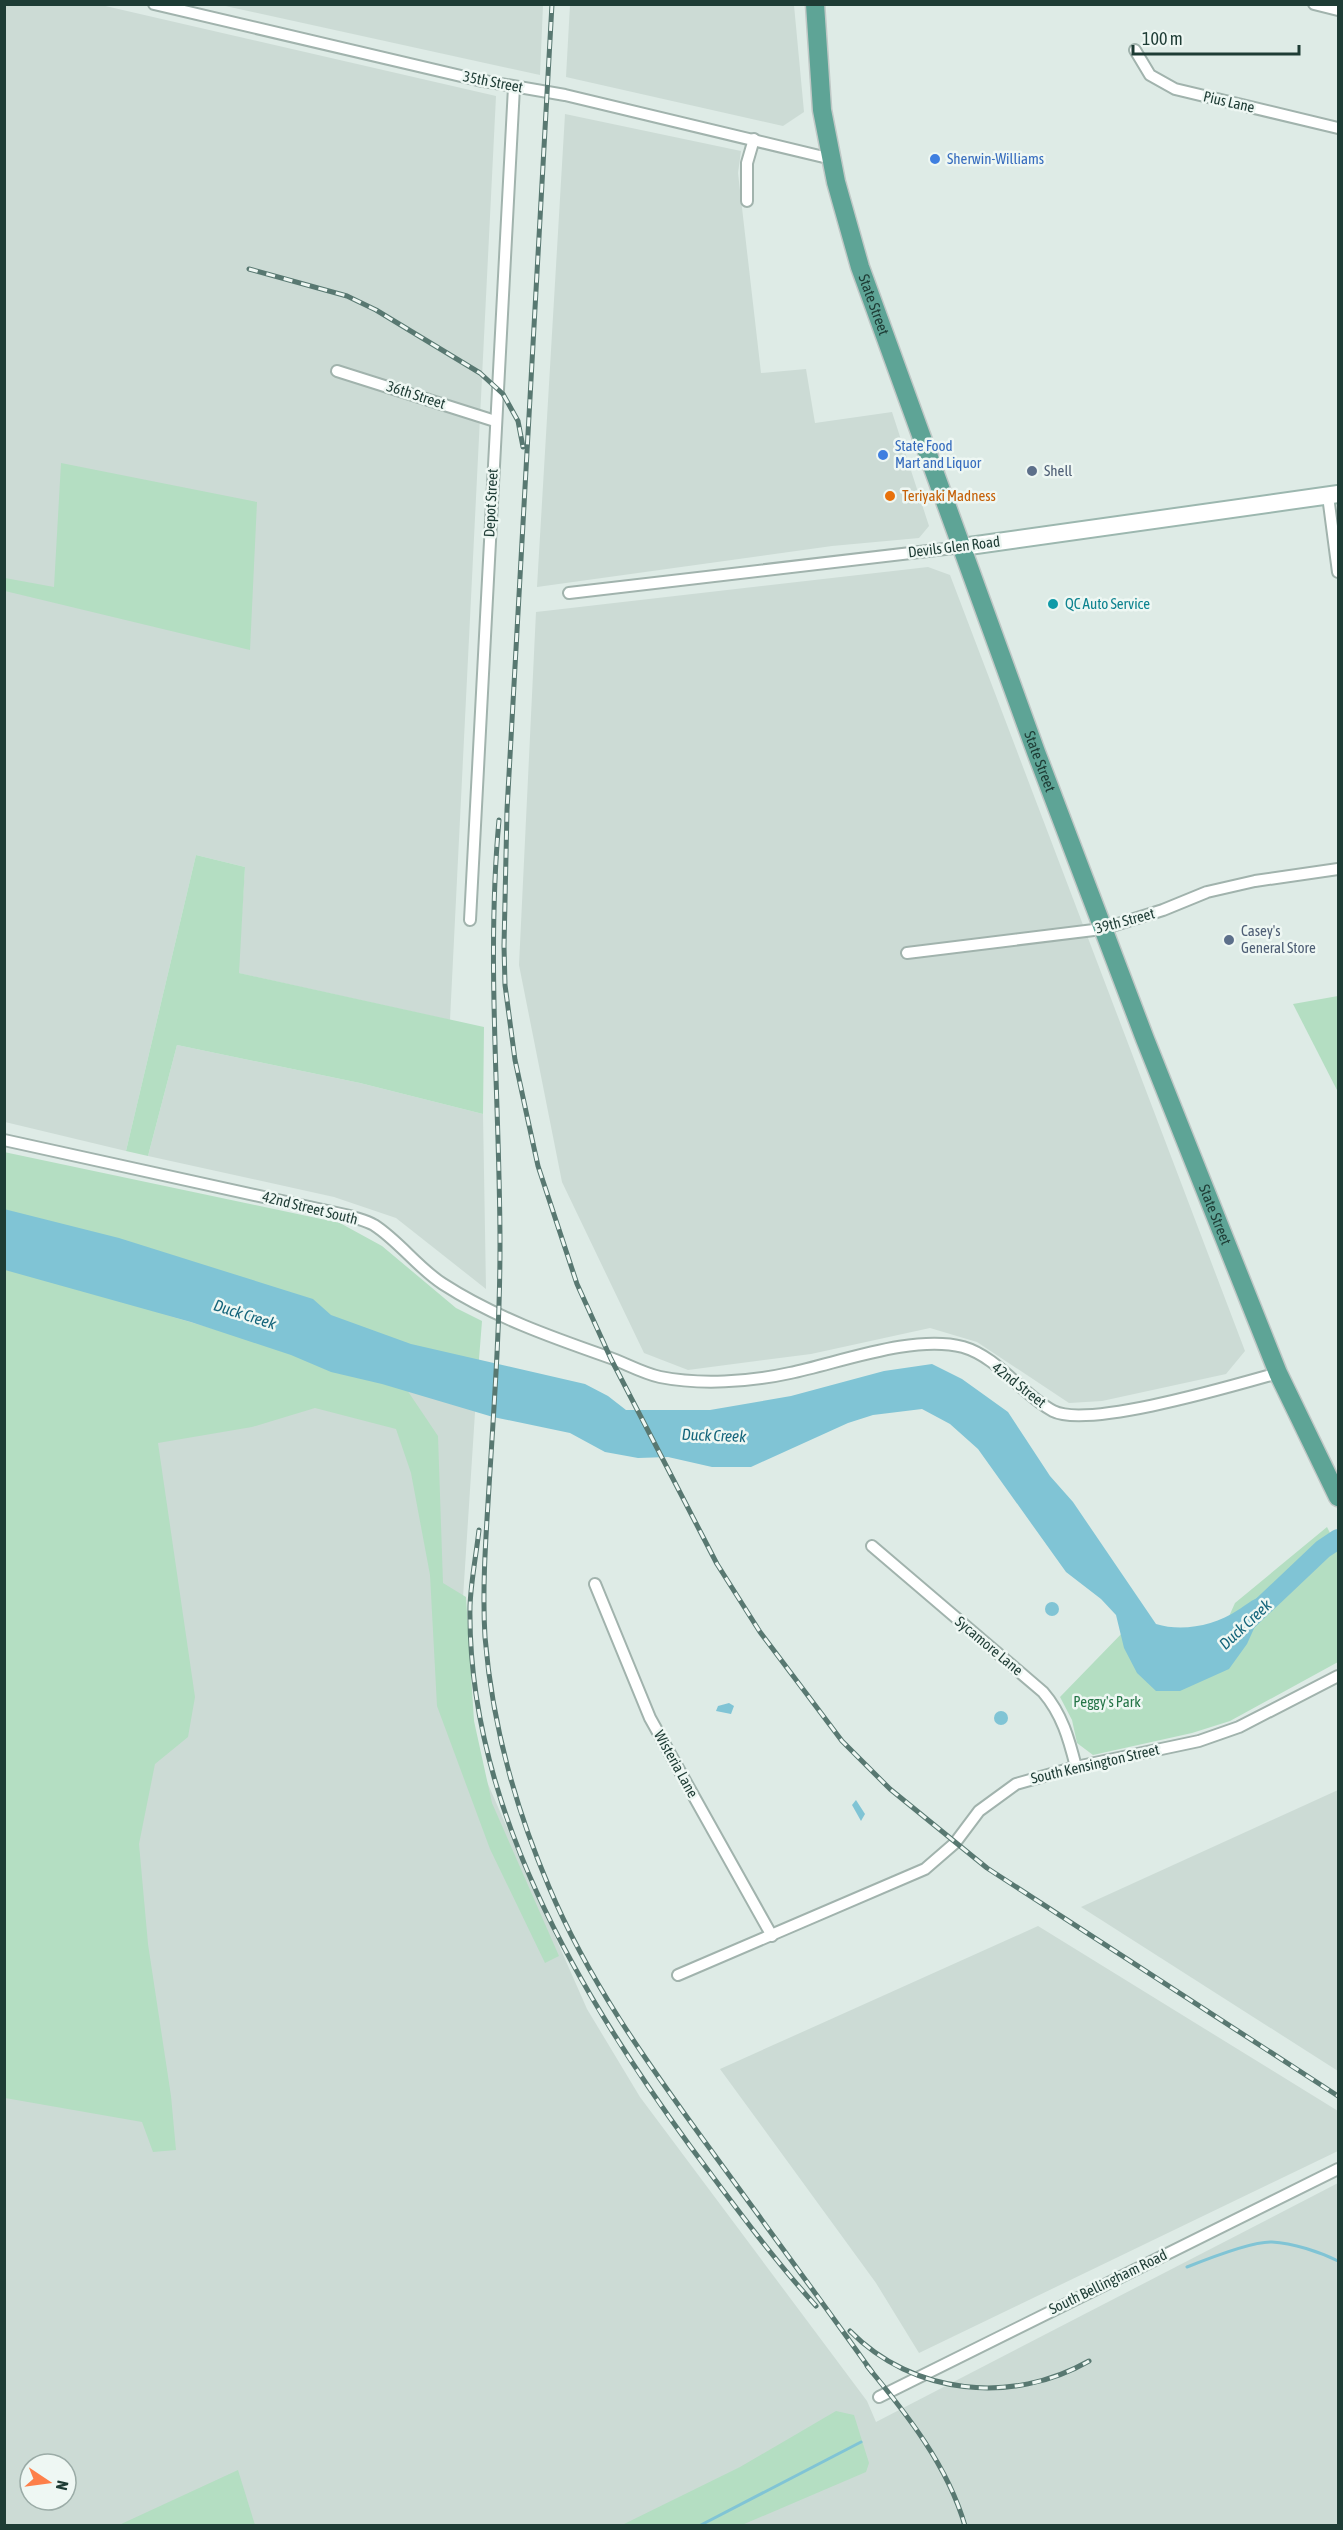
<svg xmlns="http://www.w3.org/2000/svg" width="1343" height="2530" font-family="'Asap Condensed',sans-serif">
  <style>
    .built { fill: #ccdbd5; fill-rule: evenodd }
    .green { fill: #b4dec2 }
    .water { fill: #80c4d5 }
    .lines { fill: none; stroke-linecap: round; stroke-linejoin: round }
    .stream { stroke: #80c4d5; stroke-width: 3 }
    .river { stroke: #80c4d5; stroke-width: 20 }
    .street-casing { stroke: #a1b3ad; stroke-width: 14 }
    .secondary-casing { stroke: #9cb7af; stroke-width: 20 }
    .primary-casing { stroke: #c0c8c6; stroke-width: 21 }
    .street { stroke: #fff; stroke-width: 10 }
    .secondary { stroke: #fff; stroke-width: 16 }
    .primary { stroke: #5ea496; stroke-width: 18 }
    .rail-casing { stroke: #587871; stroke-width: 5 }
    .rail { stroke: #eef7f3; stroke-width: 3; stroke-dasharray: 9; stroke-linecap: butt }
    .shop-dot { fill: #3f7fe0; stroke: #eef7f3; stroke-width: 2 }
    .service-dot { fill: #5c6f8a; stroke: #eef7f3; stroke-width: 2 }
    .food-dot { fill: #e8710a; stroke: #eef7f3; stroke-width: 2 }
    .culture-dot { fill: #0f9aa8; stroke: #eef7f3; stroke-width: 2 }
    .labels { text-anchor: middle; stroke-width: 5; stroke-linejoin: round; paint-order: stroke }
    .street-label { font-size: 15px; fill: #1e3c35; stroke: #eef7f3 }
    .shop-label { font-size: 15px; fill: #366cbe; stroke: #eef7f3; text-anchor: start }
    .service-label { font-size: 15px; fill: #4e5e75; stroke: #eef7f3; text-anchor: start }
    .food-label { font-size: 15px; fill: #c56008; stroke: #eef7f3; text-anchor: start }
    .culture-label { font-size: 15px; fill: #0d838f; stroke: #eef7f3; text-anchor: start }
    .park-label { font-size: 15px; fill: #257548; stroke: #eef7f3 }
    .water-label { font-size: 16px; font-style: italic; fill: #14657b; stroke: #eef7f3 }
  </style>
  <rect width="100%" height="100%" fill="#deebe6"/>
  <!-- built -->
  <g class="built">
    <path d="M 5,5 L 101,5 L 496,96 L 450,1020 L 238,973 L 245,867 L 196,855 L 126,1151 L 5,1122 Z"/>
    <path d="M 221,5 L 543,5 L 540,75 Z"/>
    <path d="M 570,5 L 794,5 L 804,112 L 783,126 L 566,77 Z"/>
    <path d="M 565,114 L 741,151 L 738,173 L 761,373 L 806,369 L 815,423 L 892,412 L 929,526 L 919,538 L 832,546 L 537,587 Z"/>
    <path d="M 928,567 L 950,575 L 1245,1351 L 1226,1374 L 1102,1401 L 1069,1403 L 977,1342 L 930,1328 L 811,1354 L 688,1370 L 644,1353 L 562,1182 L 519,965 L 536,612 Z"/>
    <path d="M 177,1045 L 360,1083 L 483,1114 L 486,1289 L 396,1218 L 334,1197 L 148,1156 Z"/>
    <path d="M 4,1270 L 476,1397 L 461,1629 L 480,1766 L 587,2009 L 640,2097 L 867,2401 L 876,2422 L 1338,2183 L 1338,2525 L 5,2525 ZM 30,2464 L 66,2464 L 66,2500 L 30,2500 Z"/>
    <path d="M 1338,1790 L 1338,2071 L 1081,1907 Z"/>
    <path d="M 1038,1926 L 1338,2111 L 1338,2151 L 919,2353 L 876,2283 L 720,2069 Z"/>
  </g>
  <!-- green -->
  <g class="green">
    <path d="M 61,463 L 257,502 L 250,650 L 5,591 L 5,578 L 54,587 Z"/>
    <path d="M 196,855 L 245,867 L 239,973 L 484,1027 L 483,1114 L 360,1083 L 177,1045 L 148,1156 L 126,1151 Z"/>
    <path d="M 1338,996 L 1338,1092 L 1293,1004 Z"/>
    <path d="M 4,1152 L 340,1223 L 382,1246 L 456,1308 L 482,1321 L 476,1397 L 159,1313 L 403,1384 L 438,1436 L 443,1583 L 466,1597 L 474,1721 L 492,1803 L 559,1956 L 545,1963 L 490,1849 L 437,1706 L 430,1575 L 411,1473 L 396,1429 L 315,1408 L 252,1427 L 158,1443 L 195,1697 L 188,1737 L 155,1764 L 139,1844 L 148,1944 L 171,2096 L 176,2150 L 153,2152 L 142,2122 L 5,2098 Z"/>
    <path d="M 1327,1527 L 1338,1549 L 1338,1662 L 1230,1721 L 1192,1733 L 1093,1755 L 1077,1743 L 1072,1720 L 1060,1697 L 1127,1628 L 1213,1652 L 1235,1603 Z"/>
    <path d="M 836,2411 L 854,2415 L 869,2463 L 866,2472 L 742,2525 L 622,2525 L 740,2467 Z"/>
    <path d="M 238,2470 L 255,2525 L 119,2525 Z"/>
  </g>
  <!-- water -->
  <g class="water">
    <path d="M 4,1209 L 119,1238 L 313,1299 L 331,1315 L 411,1344 L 585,1384 L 608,1396 L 626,1410 L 710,1410 L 791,1396 L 884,1371 L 932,1364 L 962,1379 L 1008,1412 L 1050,1476 L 1073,1502 L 1156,1624 C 1182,1632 1214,1626 1238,1610 C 1246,1605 1251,1600 1262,1596 L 1266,1602 L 1247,1644 L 1229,1669 L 1180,1691 L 1156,1691 L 1137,1673 L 1124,1648 L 1116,1615 L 1101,1599 L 1066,1572 L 978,1449 L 950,1424 L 922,1409 L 873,1415 L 848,1423 L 751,1467 L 712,1467 L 668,1457 L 638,1458 L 605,1452 L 570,1433 L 493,1417 L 382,1384 L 331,1372 L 291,1355 L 191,1322 L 5,1270 Z"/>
    <circle cx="1052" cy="1609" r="7"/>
    <path d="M 729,1703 L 734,1706 L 731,1714 L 716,1711 L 718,1706 Z"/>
    <circle cx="1001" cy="1718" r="7"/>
    <path d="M 856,1800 L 865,1814 L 861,1821 L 852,1805 Z"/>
  </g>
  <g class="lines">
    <!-- stream -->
    <g class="stream">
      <path d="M 1187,2267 C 1207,2259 1252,2241 1272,2242 C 1293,2243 1320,2252 1338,2261"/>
      <path d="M 699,2526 L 861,2442"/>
    </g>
    <!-- river -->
    <path class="river" d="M 1248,1620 L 1323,1549 L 1338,1539"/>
    <defs>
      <g id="street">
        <path d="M 154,4 L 478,80 L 565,95 L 832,159"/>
        <path d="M 1314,4 L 1338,10"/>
        <path d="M 1135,50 L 1150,75 L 1175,89 L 1338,128"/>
        <path d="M 747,201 L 747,163 L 754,139"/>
        <path d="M 337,371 L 495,421"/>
        <path d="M 1328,496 L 1338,572"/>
        <path d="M 569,593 L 962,547"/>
        <path d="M 470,920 L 514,87"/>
        <path d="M 907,953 L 1102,929 L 1163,910 L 1207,892 L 1255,881 L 1338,869"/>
        <path d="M 4,1140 L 350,1216 C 358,1219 367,1221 374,1225 C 399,1241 418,1268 443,1284 C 494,1317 551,1337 608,1357 C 625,1363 642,1373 660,1377 C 700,1385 749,1382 790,1373 C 839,1363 913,1334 963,1347 C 998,1357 1021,1394 1053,1411 C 1088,1429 1235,1385 1278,1373"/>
        <path d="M 872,1546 L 1043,1692 C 1062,1714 1069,1739 1076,1767"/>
        <path d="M 595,1584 L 650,1718 L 772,1936"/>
        <path d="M 678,1975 L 925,1869 L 955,1843 L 979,1811 L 1016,1784 L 1076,1767 L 1199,1741 L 1239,1727 L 1338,1676"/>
        <path d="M 879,2397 L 1338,2169"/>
      </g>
      <path id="secondary" d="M 962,547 L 1338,494"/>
      <g id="primary">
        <path id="s1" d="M 815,4 L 822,110 L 836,182 L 860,267 L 1036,752 L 1145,1039 L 1278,1373 L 1338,1497"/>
      </g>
    </defs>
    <!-- street casing -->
    <use href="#street" class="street-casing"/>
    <!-- secondary casing -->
    <use href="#secondary" class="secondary-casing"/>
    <!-- primary casing -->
    <use href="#primary" class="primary-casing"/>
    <!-- street -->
    <use href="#street" class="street"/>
    <!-- secondary -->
    <use href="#secondary" class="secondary"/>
    <!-- primary -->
    <use href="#primary" class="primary"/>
    <defs>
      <g id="rail">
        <path d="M 552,4 L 507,810 L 504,946 L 505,985 L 515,1060 L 527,1116 L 538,1166 L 577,1284 L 611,1359 L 717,1564 L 760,1632 L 842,1741 L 890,1789 L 987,1868 L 1338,2096"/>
        <path d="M 249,269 L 347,296 L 376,310 L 480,373 L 503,394 L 518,421 L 523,447"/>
        <path d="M 499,820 C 486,961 500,1104 500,1245 C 500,1326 494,1406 489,1487 C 486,1536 482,1587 485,1637 C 492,1723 515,1807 549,1887 C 588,1980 646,2061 705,2142 C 761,2219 817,2295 872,2372"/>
        <path d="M 479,1530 C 476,1556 471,1581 470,1606 C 467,1804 578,1992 690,2146 C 731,2201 770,2255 816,2306"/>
        <path d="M 850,2331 C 913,2395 1012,2405 1089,2361"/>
        <path d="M 867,2366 C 906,2413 948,2466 965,2526"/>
      </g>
    </defs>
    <!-- rail casing -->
    <use href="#rail" class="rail-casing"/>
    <!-- rail -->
    <use href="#rail" class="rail"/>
  </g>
  <!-- markers -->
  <g class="shop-dot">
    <circle cx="935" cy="159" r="6"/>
    <circle cx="883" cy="455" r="6"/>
  </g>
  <g class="service-dot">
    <circle cx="1032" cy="471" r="6"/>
    <circle cx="1229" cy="940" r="6"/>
  </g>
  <circle class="food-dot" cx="890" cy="496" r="6"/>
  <circle class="culture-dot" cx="1053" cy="604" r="6"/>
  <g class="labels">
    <!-- street labels -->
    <g class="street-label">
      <text transform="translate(493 82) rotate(11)" y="5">35th Street</text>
      <text transform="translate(1229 102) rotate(13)" y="5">Pius Lane</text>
      <text dy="5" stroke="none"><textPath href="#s1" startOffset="308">State Street</textPath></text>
      <text transform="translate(416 395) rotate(18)" y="5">36th Street</text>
      <text transform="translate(491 503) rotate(-87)" y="5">Depot Street</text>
      <text transform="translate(954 547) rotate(-7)" y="5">Devils Glen Road</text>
      <text dy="5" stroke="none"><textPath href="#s1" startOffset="794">State Street</textPath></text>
      <text transform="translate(1125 921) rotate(-15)" y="5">39th Street</text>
      <text transform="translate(310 1208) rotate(14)" y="5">42nd Street South</text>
      <text dy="5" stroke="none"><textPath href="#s1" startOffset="1280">State Street</textPath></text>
      <text transform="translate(1019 1385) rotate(38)" y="5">42nd Street</text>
      <text transform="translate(989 1646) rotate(40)" y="5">Sycamore Lane</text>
      <text transform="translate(676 1764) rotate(61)" y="5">Wisteria Lane</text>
      <text transform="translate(1095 1764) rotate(-13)" y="5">South Kensington Street</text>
      <text transform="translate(1108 2282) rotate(-26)" y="5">South Bellingham Road</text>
    </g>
    <!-- shop labels -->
    <g class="shop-label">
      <text x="947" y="164">Sherwin-Williams</text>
      <text x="895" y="451">State Food<tspan x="895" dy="17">Mart and Liquor</tspan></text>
    </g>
    <!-- service labels -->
    <g class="service-label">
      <text x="1044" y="476">Shell</text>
      <text x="1241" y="936">Casey's<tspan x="1241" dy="17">General Store</tspan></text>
    </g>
    <!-- food labels -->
    <g class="food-label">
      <text x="902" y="501">Teriyaki Madness</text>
    </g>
    <!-- culture labels -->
    <g class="culture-label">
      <text x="1065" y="609">QC Auto Service</text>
    </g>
    <!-- park labels -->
    <g class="park-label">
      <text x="1107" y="1707">Peggy's Park</text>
    </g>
    <!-- water labels -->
    <g class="water-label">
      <text transform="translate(245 1314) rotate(18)" y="6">Duck Creek</text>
      <text transform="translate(714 1435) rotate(2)" y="6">Duck Creek</text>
      <text transform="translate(1245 1624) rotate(-43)" y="6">Duck Creek</text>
    </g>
  </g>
  <!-- border -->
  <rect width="1343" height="2530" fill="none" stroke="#1e3c35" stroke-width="12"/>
  <!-- north arrow -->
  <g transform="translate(48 2482) rotate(103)"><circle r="28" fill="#eef7f3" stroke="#9baca7" stroke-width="1.5"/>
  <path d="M0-4.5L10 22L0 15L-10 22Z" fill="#fd7f49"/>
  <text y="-9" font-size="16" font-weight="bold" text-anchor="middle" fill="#1e3c35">N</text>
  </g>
  <!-- scale -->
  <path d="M1133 45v9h166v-9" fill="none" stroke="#1e3c35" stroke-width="3"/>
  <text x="1142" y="45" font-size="18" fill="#1e3c35" stroke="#eef7f3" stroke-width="4.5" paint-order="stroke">100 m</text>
</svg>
